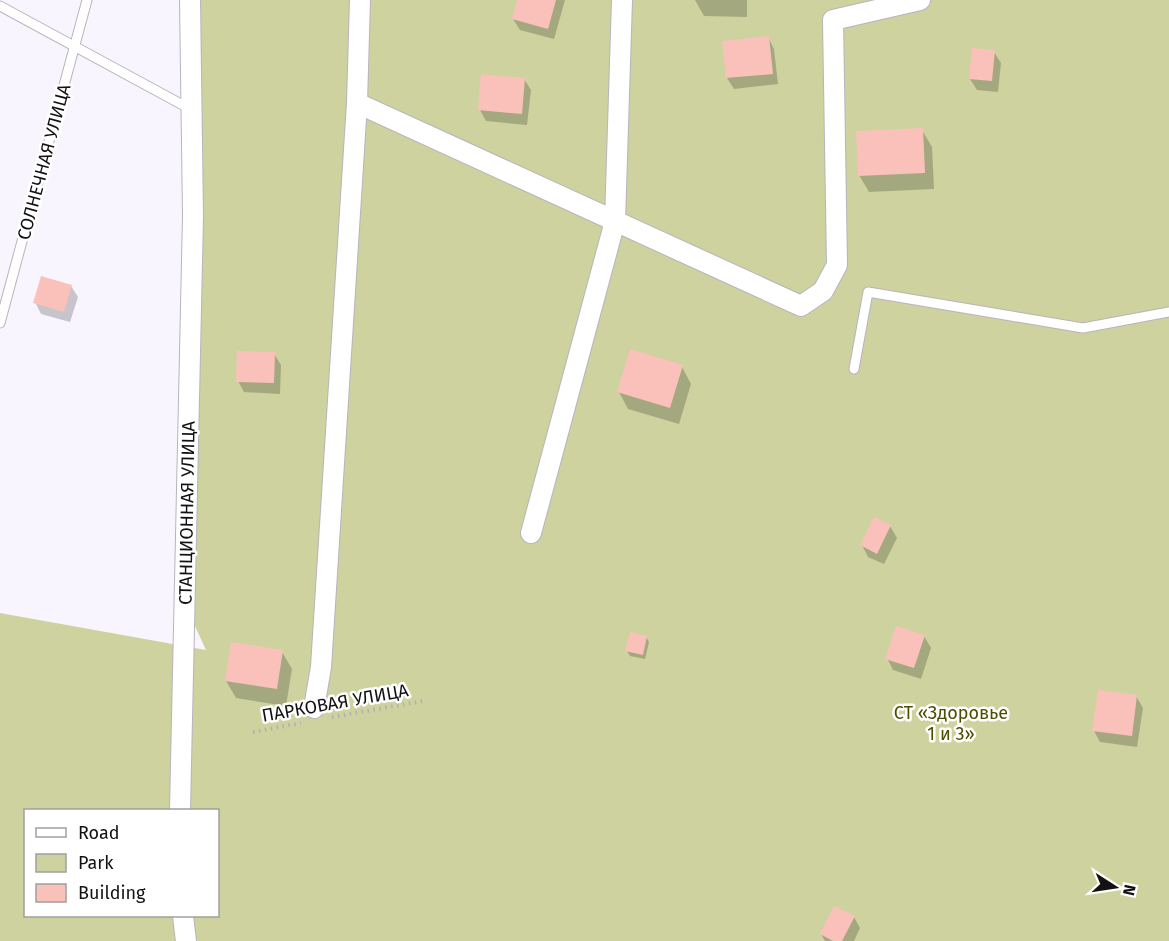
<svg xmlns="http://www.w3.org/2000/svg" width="1169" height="941" font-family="'Fira Sans',sans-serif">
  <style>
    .green { fill: #ced29e; fill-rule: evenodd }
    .shadow { fill: #0003 }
    .building { fill: #fac1bb }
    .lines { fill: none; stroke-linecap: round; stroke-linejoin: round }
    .lane-casing { stroke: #b8b4bd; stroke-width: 11 }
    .street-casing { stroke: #b8b4bd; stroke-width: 22 }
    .path { stroke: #b3afb7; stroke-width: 4; stroke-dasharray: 1.5 4.5; stroke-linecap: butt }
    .lane { stroke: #fff; stroke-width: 9 }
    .street { stroke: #fff; stroke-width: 20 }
    .labels { text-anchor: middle; stroke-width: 5; stroke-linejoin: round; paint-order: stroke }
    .street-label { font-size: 18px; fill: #121114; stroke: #fff }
    .park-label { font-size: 18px; fill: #4d4e00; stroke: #fff }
  </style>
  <rect width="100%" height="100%" fill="#f9f5fe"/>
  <!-- green -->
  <path class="green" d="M 196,0 L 1169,0 L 1169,941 L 0,941 L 0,613 L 206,650 L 177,587 ZM 26,810 L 218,810 L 218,916 L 26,916 Z"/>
  <!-- shadow -->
  <g class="shadow">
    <path d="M 519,0 L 565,0 L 554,39 L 520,30 L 513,19 Z"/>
    <path d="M 695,0 L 747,0 L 747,17 L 704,16 Z"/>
    <path d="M 768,37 L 774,49 L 778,84 L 734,89 L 727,78 Z"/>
    <path d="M 994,52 L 1001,63 L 998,92 L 977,90 L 970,79 Z"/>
    <path d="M 524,79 L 531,90 L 527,125 L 486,121 L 480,110 Z"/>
    <path d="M 922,130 L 932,147 L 934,189 L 869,192 L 859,175 Z"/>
    <path d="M 71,286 L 78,297 L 70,322 L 41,314 L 35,302 Z"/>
    <path d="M 274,354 L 281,365 L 280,394 L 244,392 L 238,381 Z"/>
    <path d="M 682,367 L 691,384 L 679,424 L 628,409 L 619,392 Z"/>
    <path d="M 875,519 L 890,526 L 897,538 L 884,564 L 868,557 L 862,545 Z"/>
    <path d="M 924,636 L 931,648 L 921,679 L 893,670 L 887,658 Z"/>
    <path d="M 646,637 L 649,642 L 645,659 L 630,656 L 627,651 Z"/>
    <path d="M 282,652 L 292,669 L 286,706 L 236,698 L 226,681 Z"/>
    <path d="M 1136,696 L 1143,708 L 1137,747 L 1100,742 L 1094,731 Z"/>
    <path d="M 854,917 L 860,928 L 854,941 L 825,941 L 821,934 Z"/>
  </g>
  <!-- building -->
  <g class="building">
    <path d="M 517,0 L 556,0 L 548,29 L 512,19 Z"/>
    <path d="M 769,36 L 773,74 L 726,78 L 722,41 Z"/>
    <path d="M 972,48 L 995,50 L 992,81 L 969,79 Z"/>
    <path d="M 481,74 L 525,78 L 522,114 L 478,110 Z"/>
    <path d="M 923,128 L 925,173 L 858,176 L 856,131 Z"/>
    <path d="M 41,276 L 72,285 L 64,312 L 33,303 Z"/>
    <path d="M 630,349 L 683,365 L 670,408 L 617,392 Z"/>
    <path d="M 237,351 L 275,352 L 274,383 L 236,382 Z"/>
    <path d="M 874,517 L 891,525 L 877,554 L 860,545 Z"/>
    <path d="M 896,626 L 925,635 L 914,668 L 885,659 Z"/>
    <path d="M 630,632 L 647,636 L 643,655 L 625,651 Z"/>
    <path d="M 231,642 L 283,650 L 277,689 L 225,681 Z"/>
    <path d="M 1098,690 L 1137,695 L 1132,736 L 1092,731 Z"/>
    <path d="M 834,906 L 855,916 L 842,941 L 833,941 L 820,934 Z"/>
  </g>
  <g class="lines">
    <defs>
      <g id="lane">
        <path d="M 0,6 L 192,110"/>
        <path d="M 0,323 L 87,0"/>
        <path d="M 854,369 L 868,292 L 1083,328 L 1169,312"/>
      </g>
      <g id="street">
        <path d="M 357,103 L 801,306 L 823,291 L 837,265 L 833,20 L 920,0"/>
        <path d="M 531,533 L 615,221 L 622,0"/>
        <path d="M 314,708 L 321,667 L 357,103 L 360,0"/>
        <path d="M 180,810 L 193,216 L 190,0"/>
        <path d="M 183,916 L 186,941"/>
      </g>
    </defs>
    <!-- lane casing -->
    <use href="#lane" class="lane-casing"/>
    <!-- street casing -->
    <use href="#street" class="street-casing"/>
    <!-- path -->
    <g class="path">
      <path d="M 332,717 L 423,701"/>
      <path d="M 253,732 L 301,723"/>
    </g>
    <!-- lane -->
    <use href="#lane" class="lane"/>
    <!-- street -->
    <use href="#street" class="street"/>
  </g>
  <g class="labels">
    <!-- street labels -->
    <g class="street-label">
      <text transform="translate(44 162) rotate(-75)" y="6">СОЛНЕЧНАЯ УЛИЦА</text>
      <text transform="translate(187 513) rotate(-89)" y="6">СТАНЦИОННАЯ УЛИЦА</text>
      <text transform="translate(335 703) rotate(-10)" y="6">ПАРКОВАЯ УЛИЦА</text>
    </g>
    <!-- park labels -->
    <g class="park-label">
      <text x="951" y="719">СТ «Здоровье<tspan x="951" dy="21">1 и 3»</tspan></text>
    </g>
  </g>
  <!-- legend -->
  <rect x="24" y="809" width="195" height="108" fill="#ffffff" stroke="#a0a0a1" stroke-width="1.5"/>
  <rect x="36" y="828" width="30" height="9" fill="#ffffff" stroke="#a0a0a1" stroke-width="1.5"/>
  <text x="78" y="839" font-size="18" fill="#121114">Road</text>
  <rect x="36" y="854" width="30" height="18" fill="#ced29e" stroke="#a0a0a1" stroke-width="1.5"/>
  <text x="78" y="869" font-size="18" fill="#121114">Park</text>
  <rect x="36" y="884" width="30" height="18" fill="#fac1bb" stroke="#a0a0a1" stroke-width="1.5"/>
  <text x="78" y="899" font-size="18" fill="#121114">Building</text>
  <!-- north arrow -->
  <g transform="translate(1115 887) rotate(102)" stroke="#ffffff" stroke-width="4.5" paint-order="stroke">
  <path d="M0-4.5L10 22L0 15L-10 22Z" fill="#121114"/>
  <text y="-9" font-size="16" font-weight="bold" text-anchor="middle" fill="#121114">N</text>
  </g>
</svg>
